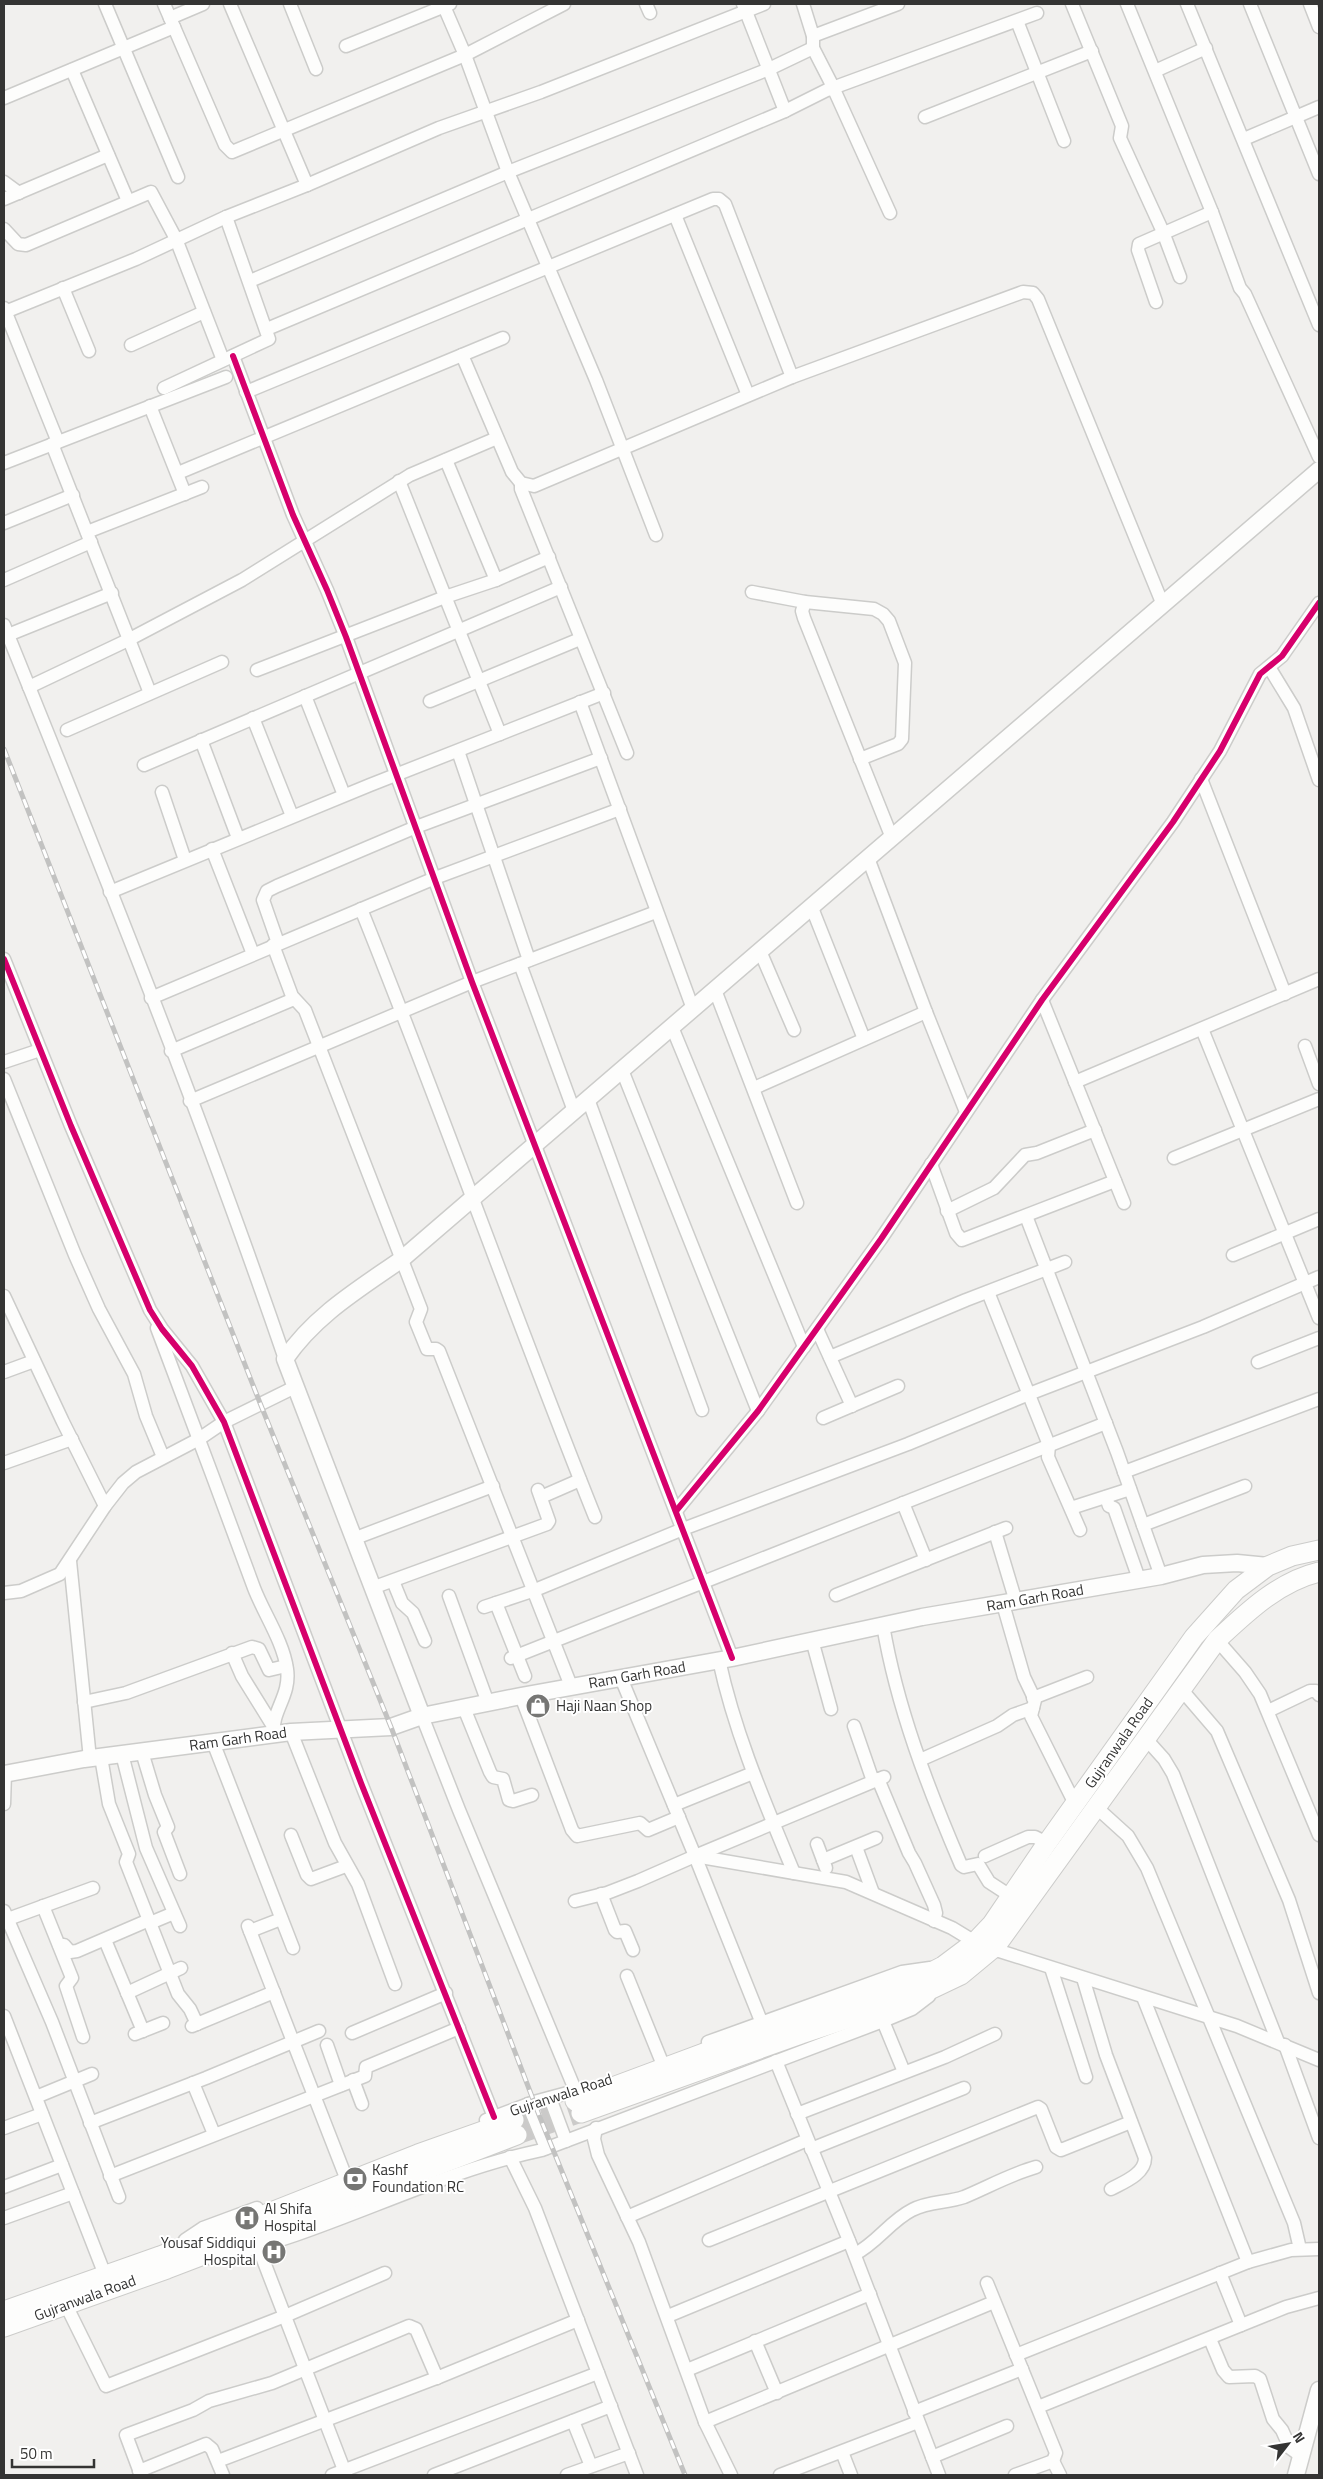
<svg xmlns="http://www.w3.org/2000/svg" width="1323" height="2479" font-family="'Titillium Web',sans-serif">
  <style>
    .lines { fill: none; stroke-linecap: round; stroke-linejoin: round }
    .highway-tunnel { stroke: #cbcac9; stroke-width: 19; stroke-dasharray: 19 9; stroke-linecap: butt }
    .minor-casing { stroke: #ccccca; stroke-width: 15 }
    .major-casing { stroke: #ccccca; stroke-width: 19 }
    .highway-casing { stroke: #ccccca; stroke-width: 21 }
    .minor { stroke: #fdfdfc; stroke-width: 12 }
    .major { stroke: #fdfdfc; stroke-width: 16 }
    .highway { stroke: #fdfdfc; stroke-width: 19 }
    .rail-casing { stroke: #c2c2c1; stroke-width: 5 }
    .rail { stroke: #fff; stroke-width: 3; stroke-dasharray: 9; stroke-linecap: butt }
    .cycleway-casing { stroke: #fff; stroke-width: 9 }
    .cycleway { stroke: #d6006c; stroke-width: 6 }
    .labels { text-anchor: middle; stroke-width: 4; stroke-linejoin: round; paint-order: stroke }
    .street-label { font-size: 15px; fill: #343433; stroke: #fff }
    .poi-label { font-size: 15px; fill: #343433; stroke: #fff; text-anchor: start }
  </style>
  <rect width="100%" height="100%" fill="#f1f0ee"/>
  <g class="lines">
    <!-- highway-tunnel -->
    <g class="highway-tunnel">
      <path d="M 514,2120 L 575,2101"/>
      <path d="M 517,2135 L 581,2113"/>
    </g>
    <defs>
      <g id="minor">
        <path d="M 105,4 L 178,177"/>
        <path d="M 164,4 L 225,145 L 232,152 L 465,55 L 564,4"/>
        <path d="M 230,4 L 307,185"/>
        <path d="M 290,4 L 316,69"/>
        <path d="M 443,4 L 465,55 L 508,172 L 596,380 L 656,535"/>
        <path d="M 646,4 L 650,13"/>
        <path d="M 743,4 L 785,111"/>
        <path d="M 803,4 L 813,36 L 813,48 L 832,85 L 890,213"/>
        <path d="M 1072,4 L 1122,126 L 1120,138 L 1163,232 L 1180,277"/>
        <path d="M 1127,4 L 1212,212 L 1240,288 L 1245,294 L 1319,457"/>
        <path d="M 1187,4 L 1319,325"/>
        <path d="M 1250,4 L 1319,174"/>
        <path d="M 1310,4 L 1319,27"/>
        <path d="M 170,18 L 203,4"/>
        <path d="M 1017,21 L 1064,141"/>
        <path d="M 813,36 L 898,4"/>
        <path d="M 346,46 L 450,4"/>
        <path d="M 72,70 L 128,201"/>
        <path d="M 1155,71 L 1206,48"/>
        <path d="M 4,98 L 174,27"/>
        <path d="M 925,117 L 1092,51"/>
        <path d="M 1244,139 L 1319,107"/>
        <path d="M 4,182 L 19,193"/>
        <path d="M 4,199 L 108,155"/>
        <path d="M 675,215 L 748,395"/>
        <path d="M 4,229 L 18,244 L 26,245 L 151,192 L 176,239 L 223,360"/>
        <path d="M 250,281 L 508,172 L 769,69 L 813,48"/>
        <path d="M 63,288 L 89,351"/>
        <path d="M 1156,302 L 1138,250 L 1139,244 L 1212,212"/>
        <path d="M 4,308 L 58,442"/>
        <path d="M 5,312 L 136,259 L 226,217 L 307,185 L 439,128 L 541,92 L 764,4"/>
        <path d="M 267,329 L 785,111 L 827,90 L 1037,13"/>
        <path d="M 131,345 L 204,312"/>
        <path d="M 462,355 L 512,472 L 521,483 L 534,486 L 792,377 L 1023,292 L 1033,293 L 1038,299 L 1163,605"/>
        <path d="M 233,356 L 293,515 L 327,590 L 346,637 L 472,982 L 732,1658"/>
        <path d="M 164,388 L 269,339 L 226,217"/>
        <path d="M 246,392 L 713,199 L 719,199 L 725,204 L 792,377"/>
        <path d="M 150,406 L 185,494"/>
        <path d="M 52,444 L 150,693"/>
        <path d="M 446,460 L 496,580"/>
        <path d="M 4,463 L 226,377"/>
        <path d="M 178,473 L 503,338"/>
        <path d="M 399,481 L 500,734"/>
        <path d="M 521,483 L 521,489 L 627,753"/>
        <path d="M 4,523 L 73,495"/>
        <path d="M 87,532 L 202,487"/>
        <path d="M 4,580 L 91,542"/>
        <path d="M 752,592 L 805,602 L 874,609 L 883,614 L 889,621 L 905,663 L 902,739 L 898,744 L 860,759"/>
        <path d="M 805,602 L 802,611 L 804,618 L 892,838"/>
        <path d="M 4,625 C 102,867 200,1111 285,1359"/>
        <path d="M 8,635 L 112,593"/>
        <path d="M 1269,667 L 1294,708 L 1319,780"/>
        <path d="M 257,670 L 445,597 L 496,580 L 549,557"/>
        <path d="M 29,687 L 126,641 L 242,580 L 410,475 L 497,438"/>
        <path d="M 305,696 L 344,795"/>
        <path d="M 430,701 L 580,639"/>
        <path d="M 580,702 L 693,1009"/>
        <path d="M 253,718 L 292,816"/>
        <path d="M 67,730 L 222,662"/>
        <path d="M 201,740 L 238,838"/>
        <path d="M 458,751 L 529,960"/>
        <path d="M 144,765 L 561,587"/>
        <path d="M 1201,779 L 1285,994"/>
        <path d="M 162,792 L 185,860"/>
        <path d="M 212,849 L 253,954"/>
        <path d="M 868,858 L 926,1012 L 966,1112"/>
        <path d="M 110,892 L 370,785 L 604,693"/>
        <path d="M 812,908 L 864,1039"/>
        <path d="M 361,909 C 442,1110 514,1315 595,1517"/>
        <path d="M 278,943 L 263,900 L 267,891 L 277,886 L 416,827 L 601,758"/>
        <path d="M 273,945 L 292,996 L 305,1010 L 421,1309 L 416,1322 L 427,1349 L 436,1349 L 439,1351 L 571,1686"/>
        <path d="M 760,951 L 794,1030"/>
        <path d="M 4,959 L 71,1126 L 150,1310 L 162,1329 L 192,1366 L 224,1422 L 361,1783 L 494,2117"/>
        <path d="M 520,964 L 574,1111"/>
        <path d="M 715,990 L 797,1203"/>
        <path d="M 151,998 L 435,878 L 620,809"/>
        <path d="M 1042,1000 L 1124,1203"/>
        <path d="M 672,1027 L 804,1347"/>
        <path d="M 1202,1029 L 1319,1318"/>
        <path d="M 1305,1046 L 1319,1084"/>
        <path d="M 171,1051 L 294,999"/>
        <path d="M 4,1062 L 40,1050"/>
        <path d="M 622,1070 L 758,1411"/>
        <path d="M 4,1079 L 75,1255 L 99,1309 L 134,1374 L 146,1416 L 163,1457"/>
        <path d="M 1075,1082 L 1319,979"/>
        <path d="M 754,1088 L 926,1012"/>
        <path d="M 588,1099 L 702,1410"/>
        <path d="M 190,1101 L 472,982 L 656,912"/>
        <path d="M 1174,1158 L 1319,1099"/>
        <path d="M 931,1164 L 956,1233 L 962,1240 L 1115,1181"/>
        <path d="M 947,1211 L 994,1188 L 1025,1155 L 1037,1153 L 1095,1130"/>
        <path d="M 1026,1216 L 1117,1452 L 1161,1576"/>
        <path d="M 1233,1255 L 1319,1219"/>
        <path d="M 988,1292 L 1049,1445 L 1048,1457 L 1080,1530"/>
        <path d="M 4,1296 L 63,1422 L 105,1506"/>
        <path d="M 157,1328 C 190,1415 222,1501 254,1588 C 264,1614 283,1641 287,1669 C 291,1696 271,1711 274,1734"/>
        <path d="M 817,1329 L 852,1406"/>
        <path d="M 830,1357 L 966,1300 L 1065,1262"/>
        <path d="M 1258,1362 L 1319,1338"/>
        <path d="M 4,1372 L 34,1361"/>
        <path d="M 823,1418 L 898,1386"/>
        <path d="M 4,1463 L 72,1439"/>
        <path d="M 1124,1472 L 1319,1399"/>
        <path d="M 541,1497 L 580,1480"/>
        <path d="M 1106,1497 L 1109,1506 L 1114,1508 L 1139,1579"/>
        <path d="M 903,1503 L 926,1560"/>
        <path d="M 1071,1508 L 1130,1489"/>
        <path d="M 676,1511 L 758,1411 L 881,1239 L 1042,1000 L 1173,822 L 1220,751 L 1260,674 L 1282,656 L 1319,603"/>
        <path d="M 1143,1525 L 1245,1486"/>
        <path d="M 995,1532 L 1016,1602"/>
        <path d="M 353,1539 L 493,1486"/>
        <path d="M 70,1561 L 90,1759"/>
        <path d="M 393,1581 L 402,1603 L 413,1613 L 425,1641"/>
        <path d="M 372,1588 L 547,1524 L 549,1521 L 538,1490"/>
        <path d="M 4,1593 L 21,1591 L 60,1574 L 105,1506 L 123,1483 L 136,1472 L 199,1439 L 224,1422 L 295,1387"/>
        <path d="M 836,1595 L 1006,1528"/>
        <path d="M 449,1596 L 488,1703"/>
        <path d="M 496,1603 L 525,1676"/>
        <path d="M 1003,1604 L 1024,1677 L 1035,1700 L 1031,1716 L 1075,1804"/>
        <path d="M 484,1607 L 535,1590 L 683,1529 L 908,1444 L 1029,1394 L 1203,1327 L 1319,1277"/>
        <path d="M 883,1625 C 897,1708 928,1788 961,1865 L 964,1867 L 978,1864 L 989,1882 L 1012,1897"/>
        <path d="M 812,1640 L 831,1709"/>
        <path d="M 1217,1640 L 1245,1672 L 1260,1694 L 1319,1835"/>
        <path d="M 232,1653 L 242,1676 L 273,1726"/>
        <path d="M 511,1658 L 1106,1423"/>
        <path d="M 719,1660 C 735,1734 765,1803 794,1873"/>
        <path d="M 621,1678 L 695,1856 L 761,2021"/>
        <path d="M 1181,1689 L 1217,1731 L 1289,1900 L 1319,1993"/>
        <path d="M 521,1696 L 572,1830 L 577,1836 L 640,1823 L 648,1830 L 679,1817"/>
        <path d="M 1033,1698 L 1087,1677"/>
        <path d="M 84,1702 L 126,1693 L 252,1647 L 259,1649 L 269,1670 L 286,1666"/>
        <path d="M 464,1708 L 490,1772 L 493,1777 L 503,1779 L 509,1800 L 513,1801 L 532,1795"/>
        <path d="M 1268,1711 L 1310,1691 L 1316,1691 L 1319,1695"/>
        <path d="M 422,1716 L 459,1810 L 576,2092"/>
        <path d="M 854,1726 L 873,1781"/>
        <path d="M 291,1732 L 335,1843 L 358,1884 L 395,1984"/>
        <path d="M 1146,1739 L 1164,1759 L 1173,1774 L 1278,2042"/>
        <path d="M 213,1742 L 293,1948"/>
        <path d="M 142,1752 L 155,1795 L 168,1827 L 164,1832 L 180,1874"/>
        <path d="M 122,1754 L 146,1848 L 180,1926"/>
        <path d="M 101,1757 L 109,1804 L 129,1854 L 126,1862 L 178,1994 L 190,2009 L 197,2024"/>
        <path d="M 920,1760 L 997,1726 L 1013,1715 L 1033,1708"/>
        <path d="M 878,1779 L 909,1853 L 915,1863 L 934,1905 L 936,1913 L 934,1921"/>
        <path d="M 4,1804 L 5,1773"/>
        <path d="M 674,1805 L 753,1773"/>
        <path d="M 1096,1807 L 1128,1836 L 1147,1868 L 1294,2223 L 1300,2249"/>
        <path d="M 291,1835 L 307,1875 L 311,1879 L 346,1866"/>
        <path d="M 817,1844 L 826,1868"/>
        <path d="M 856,1847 L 873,1893"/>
        <path d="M 695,1856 L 884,1777"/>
        <path d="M 985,1856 L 1028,1837 L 1035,1837 L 1047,1843"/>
        <path d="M 823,1860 L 876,1838"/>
        <path d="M 601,1894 L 615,1930 L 617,1932 L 625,1931 L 633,1950"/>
        <path d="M 575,1901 L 607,1893 L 638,1881 L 695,1856 L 846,1882 L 952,1928 L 975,1942"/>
        <path d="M 43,1906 L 72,1978 L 66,1986 L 83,2037"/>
        <path d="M 4,1911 L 52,2022 L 119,2197"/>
        <path d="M 8,1919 L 93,1888"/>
        <path d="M 150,1923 L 174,1913"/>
        <path d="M 248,1926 L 345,2175"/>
        <path d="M 250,1931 L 281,1919"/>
        <path d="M 105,1940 L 143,2031"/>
        <path d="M 59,1945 L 64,1945 L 70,1952 L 77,1951 L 149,1920"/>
        <path d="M 993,1949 L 1237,2026 L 1319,2060"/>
        <path d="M 1051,1968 L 1086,2077"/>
        <path d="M 627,1976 L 661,2060"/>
        <path d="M 1083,1978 L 1106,2055 L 1145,2158 C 1145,2174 1124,2182 1111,2189"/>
        <path d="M 127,1993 L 181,1968"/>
        <path d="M 1143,1997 L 1248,2262"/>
        <path d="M 4,2016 L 105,2275"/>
        <path d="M 883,2021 L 904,2072"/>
        <path d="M 192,2026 L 274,1992"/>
        <path d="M 352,2033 L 446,1993"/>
        <path d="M 135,2034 L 163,2023"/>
        <path d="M 708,2042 L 902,1972 L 930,1968"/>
        <path d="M 327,2045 L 341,2085"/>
        <path d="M 1285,2045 L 1319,2138"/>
        <path d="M 776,2061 L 852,2248 L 939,2475"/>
        <path d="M 353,2080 L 362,2104"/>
        <path d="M 193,2083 L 214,2134"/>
        <path d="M 36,2097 L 92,2074"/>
        <path d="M 550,2098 L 566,2141"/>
        <path d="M 528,2104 L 546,2148"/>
        <path d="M 797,2114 L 945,2057 L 995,2034"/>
        <path d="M 486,2120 L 534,2102 L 586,2088"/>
        <path d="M 90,2123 L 206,2078 L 319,2031"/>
        <path d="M 4,2128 L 42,2114"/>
        <path d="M 596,2128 L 594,2139 L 598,2155 L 639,2242 L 705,2422 L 731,2475"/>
        <path d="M 811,2149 L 964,2088"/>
        <path d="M 510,2157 L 535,2208 L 637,2475"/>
        <path d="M 110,2176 L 365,2076 L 366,2067 L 459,2028"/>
        <path d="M 4,2187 L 62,2165"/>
        <path d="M 627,2217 L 807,2140"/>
        <path d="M 4,2218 L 73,2193"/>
        <path d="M 185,2240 L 203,2228 L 257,2208"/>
        <path d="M 709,2240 L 1038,2107 L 1041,2109 L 1056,2147 L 1061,2150 L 1131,2122"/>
        <path d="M 259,2249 L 346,2475"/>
        <path d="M 855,2254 C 877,2243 890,2221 912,2210 C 929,2201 947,2203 964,2197 C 988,2187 1011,2174 1036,2167"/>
        <path d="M 212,2259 C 326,2234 429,2174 542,2150 L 883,2021 L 912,2009 L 929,1996"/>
        <path d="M 1220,2273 L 1241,2325"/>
        <path d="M 987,2283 L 1056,2453 L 1053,2461 L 1015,2475"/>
        <path d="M 66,2305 L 106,2386 L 285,2316 L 385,2273"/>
        <path d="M 668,2316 L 849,2241"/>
        <path d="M 1210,2339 L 1223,2370 L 1229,2377 L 1255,2376 L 1260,2379 L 1273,2419 L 1282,2430 L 1290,2448 L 1301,2456"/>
        <path d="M 755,2341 L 777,2393"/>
        <path d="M 1016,2355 L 1248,2262 L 1291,2250 L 1319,2249"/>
        <path d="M 687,2370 L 870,2294"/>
        <path d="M 1038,2407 L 1286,2307 L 1319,2298"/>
        <path d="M 914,2412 L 1022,2369"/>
        <path d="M 573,2421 L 591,2466"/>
        <path d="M 705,2422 L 994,2302"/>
        <path d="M 842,2452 L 851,2475"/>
        <path d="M 932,2457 L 1007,2426"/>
        <path d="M 218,2461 L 439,2377 L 578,2320"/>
        <path d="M 1053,2461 L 1060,2475"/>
        <path d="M 139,2471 L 206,2444 L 212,2449 L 223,2475"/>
        <path d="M 141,2475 L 126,2435 L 193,2410 L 209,2401 L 272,2383 L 409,2326 L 416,2329 L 437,2378"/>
        <path d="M 332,2475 L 598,2373"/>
        <path d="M 434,2475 L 611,2406"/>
        <path d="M 567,2475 L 629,2453"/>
        <path d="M 780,2475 L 918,2422"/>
      </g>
      <g id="major">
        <path d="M 422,1716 L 285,1359 C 315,1315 359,1289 402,1259 L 1319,470"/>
        <path d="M 4,1774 L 84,1759 L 291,1732 L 391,1727 L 422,1716 L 521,1696 L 732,1658 L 922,1617 L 1161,1576 L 1203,1565 L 1237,1563 L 1268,1566"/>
        <path d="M 1296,2475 L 1319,2390"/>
      </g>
      <g id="highway">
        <path d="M 575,2101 L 771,2028 L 910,1983 L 943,1966 L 975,1942 L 992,1924 L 1047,1843 L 1194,1637 L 1236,1590 L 1268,1566 L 1292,1556 L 1319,1550"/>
        <path d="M 581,2113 L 801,2034 L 919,1995 L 961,1975 L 996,1946 L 1217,1640 C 1247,1612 1278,1582 1319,1572"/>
        <path d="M 4,2311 L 160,2256 L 418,2154 L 514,2120"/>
        <path d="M 4,2327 L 167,2269 L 517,2135"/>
      </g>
    </defs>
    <!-- minor casing -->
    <use href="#minor" class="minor-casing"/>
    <!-- major casing -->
    <use href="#major" class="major-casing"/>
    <!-- highway casing -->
    <use href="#highway" class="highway-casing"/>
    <!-- minor -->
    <use href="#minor" class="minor"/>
    <!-- major -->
    <use href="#major" class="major"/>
    <!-- highway -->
    <use href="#highway" class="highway"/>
    <defs>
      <path id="rail" d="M 4,749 L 260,1403 L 391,1727 L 539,2115 L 685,2475"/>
    </defs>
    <!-- rail casing -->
    <use href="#rail" class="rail-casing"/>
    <!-- rail -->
    <use href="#rail" class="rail"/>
    <defs>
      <g id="cycleway">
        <path d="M 233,356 L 293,515 L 327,590 L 346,637 L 472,982 L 732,1658"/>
        <path d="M 4,959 L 71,1126 L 150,1310 L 162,1329 L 192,1366 L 224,1422 L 361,1783 L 494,2117"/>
        <path d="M 676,1511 L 758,1411 L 881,1239 L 1042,1000 L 1173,822 L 1220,751 L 1260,674 L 1282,656 L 1319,603"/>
      </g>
    </defs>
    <!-- cycleway casing -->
    <use href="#cycleway" class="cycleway-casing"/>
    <!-- cycleway -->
    <use href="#cycleway" class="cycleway"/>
  </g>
  <!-- icons -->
  <defs>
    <symbol id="shop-disc" viewBox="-11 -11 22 22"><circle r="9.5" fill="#767674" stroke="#fff"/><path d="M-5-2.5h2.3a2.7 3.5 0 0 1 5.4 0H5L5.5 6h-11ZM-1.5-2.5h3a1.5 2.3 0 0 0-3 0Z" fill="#fff"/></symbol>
    <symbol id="bank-disc" viewBox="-11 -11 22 22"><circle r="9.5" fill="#767674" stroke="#fff"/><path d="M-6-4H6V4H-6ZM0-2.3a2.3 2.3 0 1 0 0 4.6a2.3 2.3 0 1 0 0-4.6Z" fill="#fff"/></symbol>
    <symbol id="hospital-disc" viewBox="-11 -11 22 22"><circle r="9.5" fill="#767674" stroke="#fff"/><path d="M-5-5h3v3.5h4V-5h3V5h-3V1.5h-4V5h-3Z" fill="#fff"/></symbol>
  </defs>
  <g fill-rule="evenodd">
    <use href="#shop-disc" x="524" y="1692" width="28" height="28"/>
    <use href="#bank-disc" x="341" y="2165" width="28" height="28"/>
    <use href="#hospital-disc" x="233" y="2204" width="28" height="28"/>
    <use href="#hospital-disc" x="260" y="2238" width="28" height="28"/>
  </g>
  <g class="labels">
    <!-- street labels -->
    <g class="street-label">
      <text transform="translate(1035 1598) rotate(-10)" y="5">Ram Garh Road</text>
      <text transform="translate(637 1675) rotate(-10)" y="5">Ram Garh Road</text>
      <text transform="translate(238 1739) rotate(-8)" y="5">Ram Garh Road</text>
      <text transform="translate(1119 1743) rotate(-55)" y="5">Gujranwala Road</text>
      <text transform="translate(561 2095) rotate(-18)" y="5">Gujranwala Road</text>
      <text transform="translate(85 2298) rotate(-20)" y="5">Gujranwala Road</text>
    </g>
    <!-- poi labels -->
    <g class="poi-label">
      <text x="556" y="1711">Haji Naan Shop</text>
      <text x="372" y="2175">Kashf<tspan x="372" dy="17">Foundation RC</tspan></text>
      <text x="264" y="2214">Al Shifa<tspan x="264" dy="17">Hospital</tspan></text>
      <text x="256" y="2248" text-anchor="end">Yousaf Siddiqui<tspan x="256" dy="17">Hospital</tspan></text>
    </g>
  </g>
  <!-- border -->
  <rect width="1323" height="2479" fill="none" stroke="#343433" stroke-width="10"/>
  <!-- north arrow -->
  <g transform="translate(1288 2444) rotate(59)" stroke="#ffffff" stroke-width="4" paint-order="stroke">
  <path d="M0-4L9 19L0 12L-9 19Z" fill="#343433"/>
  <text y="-8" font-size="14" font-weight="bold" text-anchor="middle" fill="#343433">N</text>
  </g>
  <!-- scale -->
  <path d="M12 2459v8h82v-8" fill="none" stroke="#343433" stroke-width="2.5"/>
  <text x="20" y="2459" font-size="15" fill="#343433" stroke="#ffffff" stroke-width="4" paint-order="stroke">50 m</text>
</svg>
